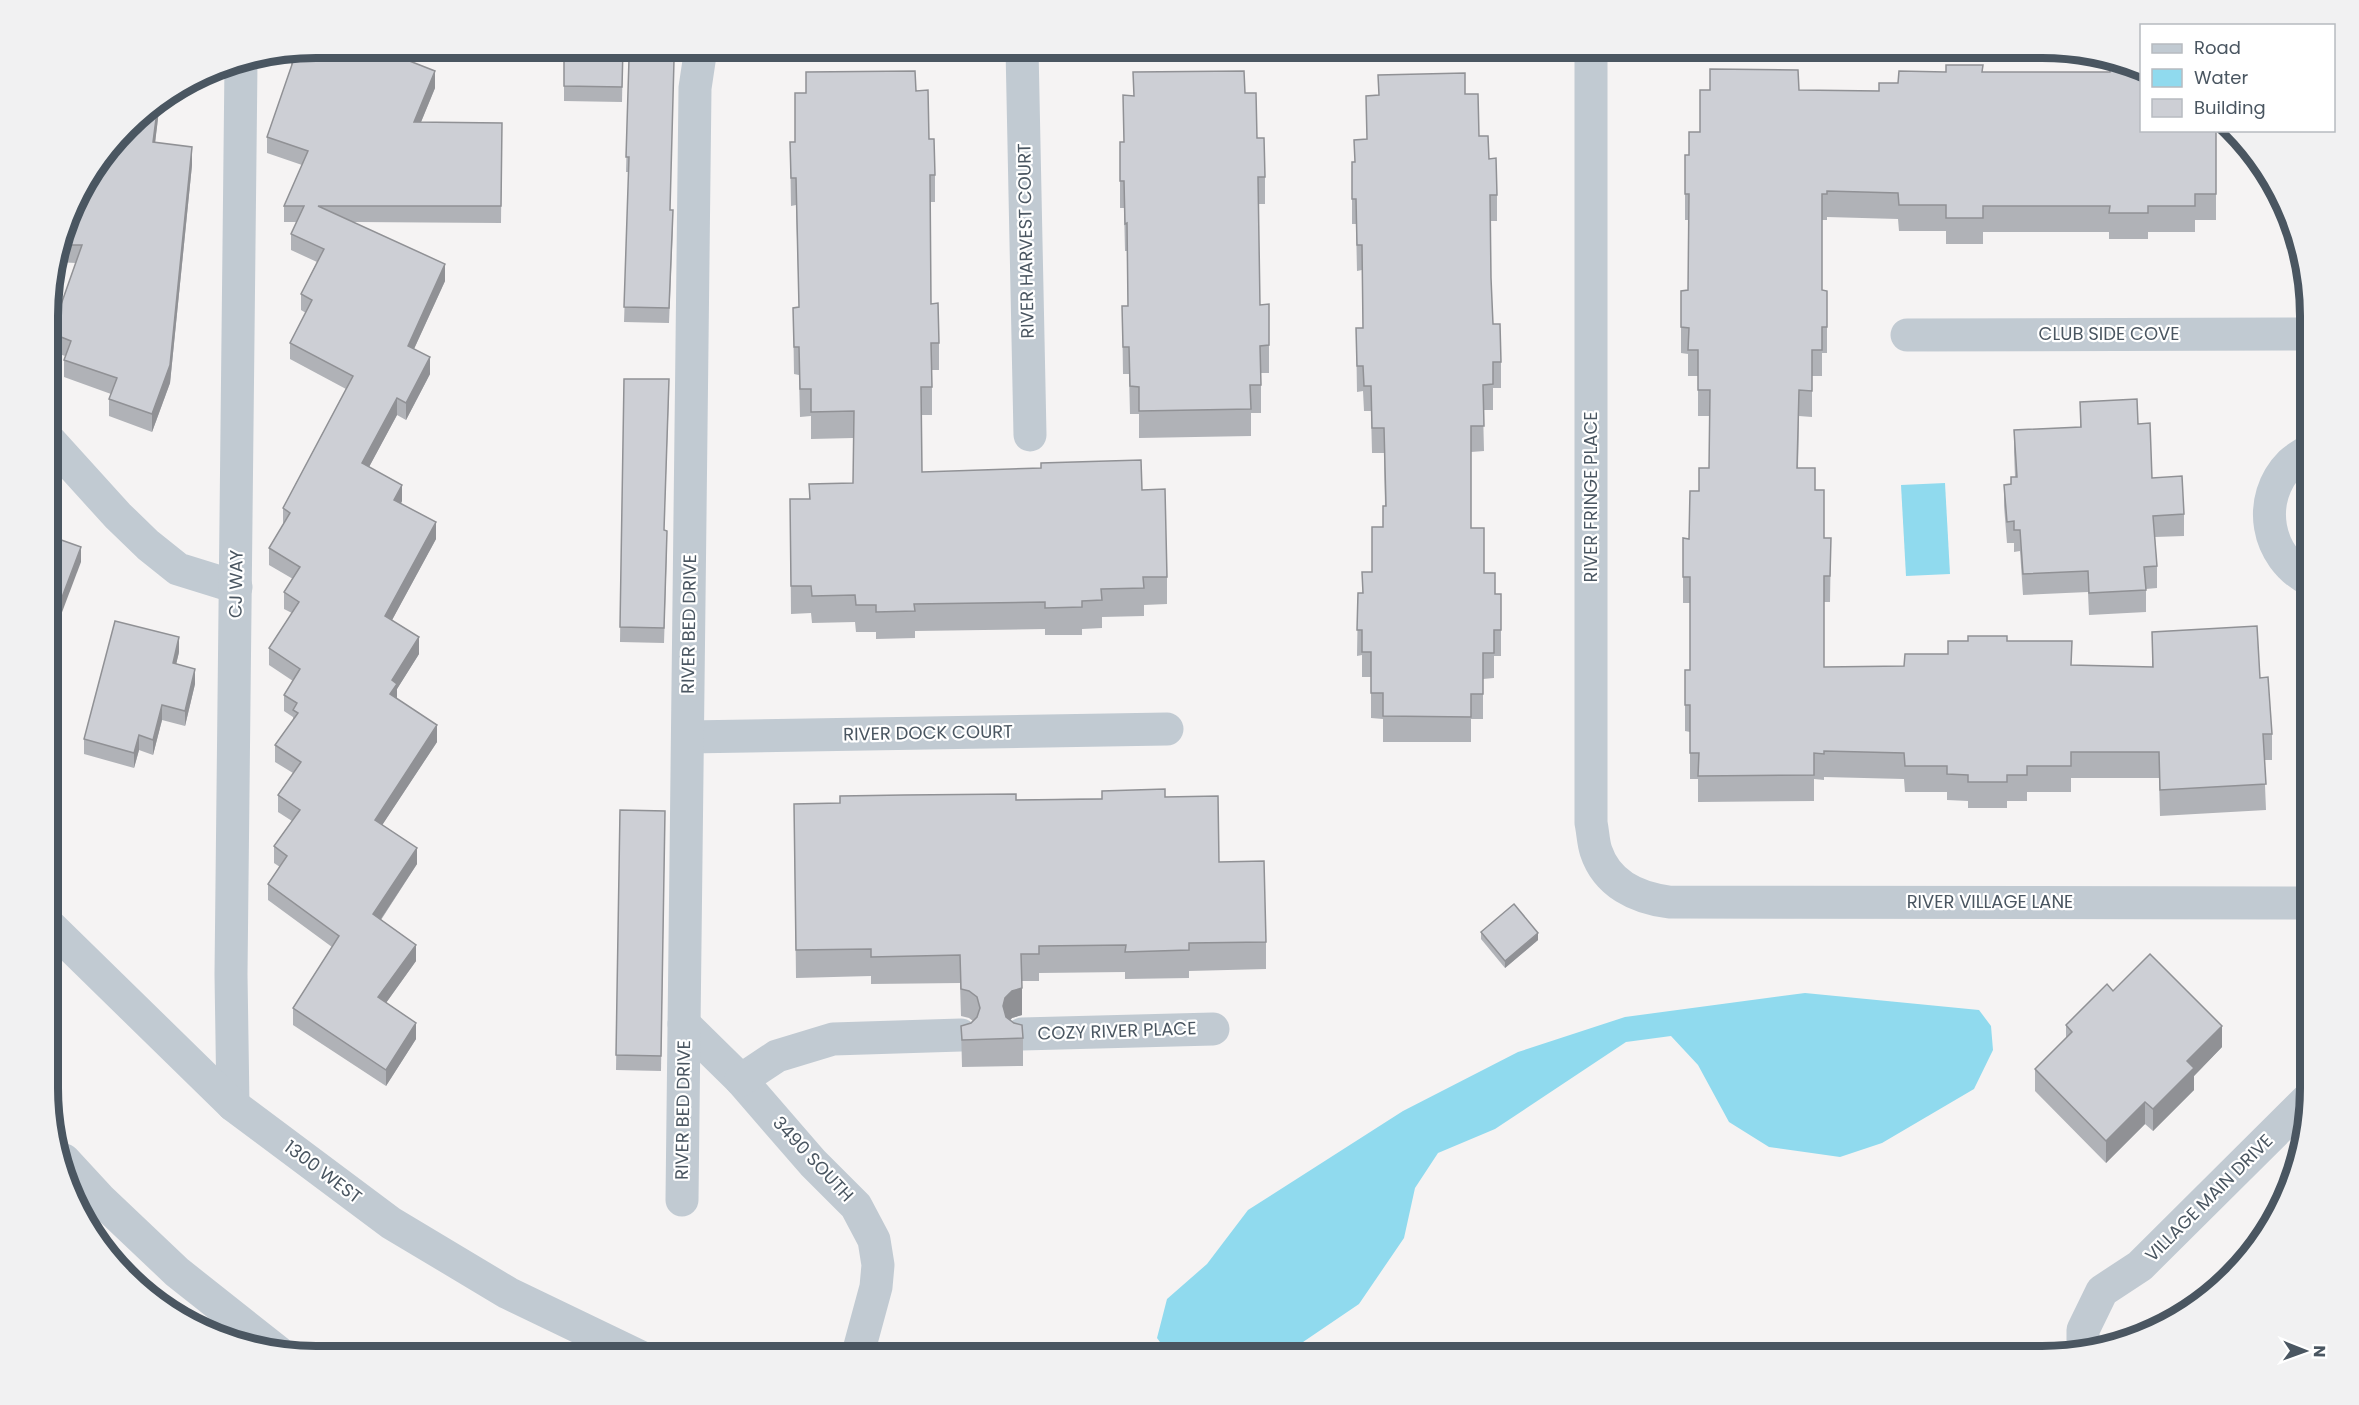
<svg xmlns="http://www.w3.org/2000/svg" width="2359" height="1405" font-family="Poppins,sans-serif">
  <style>
    .water { fill: #90daee }
    .lines { fill: none; stroke-linecap: round; stroke-linejoin: round }
    .minor { stroke: #c1cad2; stroke-width: 33 }
    .tertiary { stroke: #c1cad2; stroke-width: 33 }
    .wall { fill: #b0b2b7 }
    .shaded-wall { fill: #909195 }
    .building { fill: #cdcfd5; stroke: #909195; stroke-width: 1.5 }
    .labels { text-anchor: middle; stroke-width: 4.5; stroke-linejoin: round; paint-order: stroke }
    .street-label { font-size: 18px; fill: #4a5661; stroke: #fff }
    .rim { fill: none; stroke: #4a5661; stroke-width: 8 }
  </style>
  <rect width="100%" height="100%" fill="#f5f3f3"/>
  <!-- water -->
  <g class="water">
    <path d="M 1945,483 L 1950,574 L 1906,576 L 1901,485 Z"/>
    <path d="M 1805,993 L 1979,1010 L 1991,1026 L 1993,1050 L 1974,1089 L 1882,1143 L 1840,1157 L 1769,1147 L 1729,1122 L 1698,1065 L 1671,1036 L 1626,1042 L 1495,1129 L 1438,1153 L 1415,1188 L 1404,1238 L 1359,1304 L 1303,1342 L 1277,1357 L 1171,1357 L 1157,1338 L 1167,1299 L 1207,1264 L 1248,1210 L 1403,1111 L 1518,1052 L 1625,1017 Z"/>
  </g>
  <g class="lines">
    <!-- minor -->
    <g class="minor">
      <path d="M 1022,48 L 1030,435"/>
      <path d="M 1591,48 L 1591,823 C 1593,832 1593,842 1596,851 C 1607,884 1637,898 1669,902 L 2310,903"/>
      <path d="M 1907,335 L 2310,334"/>
      <path d="M 50,441 L 118,516 L 148,545 L 178,569 L 236,587"/>
      <path d="M 2310,450 C 2304,454 2296,458 2291,463 C 2255,499 2266,558 2310,580"/>
      <path d="M 688,737 L 1167,729"/>
      <path d="M 684,1024 L 741,1080 L 813,1163 L 856,1206 L 874,1240 L 878,1265 L 876,1287 L 857,1357"/>
      <path d="M 1022,1034 L 1213,1029"/>
      <path d="M 741,1080 L 777,1056 L 833,1039 L 961,1035"/>
      <path d="M 233,1105 L 231,974 L 241,63"/>
      <path d="M 64,1160 L 100,1199 L 177,1272 L 278,1352"/>
      <path d="M 682,1200 L 695,88 L 701,48"/>
      <path d="M 2083,1349 L 2083,1330 L 2102,1291 L 2140,1266 L 2310,1097"/>
    </g>
    <!-- tertiary -->
    <path class="tertiary" d="M 50,926 L 233,1105 L 391,1223 L 508,1293 L 641,1357"/>
  </g>
  <!-- wall -->
  <g class="wall">
    <path d="M 316,48 L 417,48 L 412,62 L 435,88 L 421,122 L 502,123 L 501,223 L 354,222 L 445,281 L 414,349 L 430,374 L 406,420 L 397,415 L 369,467 L 402,501 L 401,504 L 436,539 L 392,620 L 419,654 L 397,689 L 397,699 L 437,742 L 382,825 L 417,864 L 381,920 L 416,961 L 386,1003 L 416,1039 L 386,1086 L 293,1025 L 293,1008 L 332,947 L 268,900 L 268,884 L 280,867 L 274,863 L 274,846 L 292,821 L 278,812 L 278,795 L 293,773 L 275,762 L 275,745 L 293,720 L 293,717 L 284,711 L 284,695 L 293,681 L 269,665 L 269,648 L 292,613 L 284,609 L 284,592 L 293,579 L 269,565 L 269,548 L 283,525 L 283,508 L 346,389 L 290,359 L 290,343 L 306,313 L 301,310 L 301,294 L 317,262 L 291,250 L 291,234 L 297,222 L 284,222 L 284,206 L 302,165 L 267,153 L 267,137 L 291,68 L 291,53 Z"/>
    <path d="M 564,48 L 623,48 L 622,102 L 564,101 Z"/>
    <path d="M 629,59 L 670,210 L 673,225 L 669,323 L 624,322 L 629,172 L 626,172 Z"/>
    <path d="M 1983,72 L 2216,130 L 2216,220 L 2195,220 L 2195,232 L 2148,232 L 2148,239 L 2109,239 L 2109,232 L 1983,232 L 1983,244 L 1946,244 L 1946,231 L 1899,231 L 1898,219 L 1827,217 L 1827,220 L 1822,220 L 1822,290 L 1827,291 L 1827,353 L 1822,353 L 1822,376 L 1812,376 L 1812,417 L 1799,416 L 1798,468 L 1815,490 L 1824,538 L 1831,538 L 1830,602 L 1824,602 L 1824,667 L 1904,666 L 1948,654 L 2007,641 L 2072,665 L 2152,667 L 2152,632 L 2260,678 L 2272,734 L 2272,760 L 2264,760 L 2266,810 L 2160,816 L 2159,778 L 2071,778 L 2071,792 L 2027,792 L 2027,801 L 2007,801 L 2007,808 L 1968,808 L 1968,801 L 1947,800 L 1947,792 L 1905,792 L 1904,779 L 1824,777 L 1824,780 L 1814,779 L 1814,801 L 1698,802 L 1698,779 L 1690,779 L 1690,732 L 1685,731 L 1685,670 L 1690,670 L 1690,603 L 1683,603 L 1683,538 L 1689,539 L 1699,491 L 1709,468 L 1710,416 L 1698,416 L 1698,376 L 1688,376 L 1688,354 L 1681,353 L 1681,291 L 1688,290 L 1689,220 L 1685,220 L 1685,155 L 1689,155 L 1700,132 L 1799,90 L 1879,91 L 1898,83 Z"/>
    <path d="M 916,91 L 929,139 L 935,175 L 935,202 L 930,202 L 931,304 L 939,343 L 939,370 L 932,370 L 932,415 L 921,415 L 922,472 L 1142,490 L 1167,577 L 1167,604 L 1144,605 L 1144,616 L 1102,617 L 1102,628 L 1082,629 L 1082,635 L 1045,635 L 1045,629 L 915,631 L 915,638 L 876,639 L 876,632 L 856,632 L 855,622 L 812,623 L 811,613 L 791,614 L 790,499 L 809,499 L 809,484 L 853,483 L 853,438 L 811,439 L 811,416 L 800,417 L 799,375 L 794,374 L 793,308 L 799,307 L 796,205 L 791,206 L 790,142 L 795,142 Z"/>
    <path d="M 1245,93 L 1257,138 L 1265,177 L 1265,204 L 1258,204 L 1260,305 L 1269,304 L 1269,373 L 1261,373 L 1261,413 L 1251,413 L 1251,436 L 1139,438 L 1139,414 L 1130,414 L 1129,374 L 1123,374 L 1122,306 L 1128,306 L 1127,251 L 1125,251 L 1124,208 L 1120,208 L 1120,142 L 1123,142 Z"/>
    <path d="M 1465,94 L 1479,136 L 1489,159 L 1497,195 L 1497,221 L 1490,221 L 1491,278 L 1493,324 L 1501,362 L 1501,388 L 1493,388 L 1493,410 L 1483,410 L 1484,451 L 1471,452 L 1471,528 L 1484,573 L 1495,594 L 1501,594 L 1501,656 L 1494,656 L 1494,678 L 1483,679 L 1483,719 L 1471,719 L 1471,742 L 1383,742 L 1383,719 L 1371,718 L 1371,677 L 1362,677 L 1362,655 L 1357,656 L 1358,593 L 1362,593 L 1372,572 L 1383,527 L 1385,506 L 1384,453 L 1372,453 L 1371,411 L 1364,411 L 1363,391 L 1357,392 L 1356,328 L 1363,328 L 1362,270 L 1357,271 L 1356,224 L 1352,224 L 1352,162 L 1354,162 Z"/>
    <path d="M 160,102 L 155,142 L 192,165 L 170,383 L 152,432 L 109,416 L 109,399 L 111,394 L 64,377 L 64,360 L 65,356 L 51,351 L 51,333 L 76,263 L 56,262 L 76,197 L 139,115 Z"/>
    <path d="M 624,379 L 669,394 L 664,530 L 667,546 L 664,643 L 620,642 Z"/>
    <path d="M 2080,402 L 2138,424 L 2152,478 L 2184,514 L 2184,536 L 2155,537 L 2157,566 L 2157,588 L 2146,589 L 2146,612 L 2089,615 L 2088,592 L 2023,595 L 2020,551 L 2014,552 L 2014,543 L 2007,543 L 2004,506 L 2004,485 L 2011,484 L 2015,477 L 2014,452 L 2014,430 L 2080,427 Z"/>
    <path d="M 179,652 L 176,664 L 195,684 L 185,726 L 162,720 L 153,755 L 139,750 L 134,768 L 84,754 L 84,739 Z"/>
    <path d="M 1165,797 L 1219,862 L 1266,942 L 1266,969 L 1189,971 L 1189,978 L 1125,979 L 1125,972 L 1039,973 L 1039,981 L 1021,981 L 1022,1015 L 1012,1018 L 1010,1020 L 1023,1038 L 1023,1066 L 962,1067 L 961,1026 L 971,1023 L 973,1021 L 969,1018 L 961,1016 L 960,983 L 871,984 L 871,976 L 796,978 L 794,804 Z"/>
    <path d="M 620,810 L 665,811 L 661,1071 L 616,1070 Z"/>
    <path d="M 1481,932 L 1538,940 L 1505,968 L 1481,939 Z"/>
    <path d="M 2113,991 L 2222,1047 L 2194,1076 L 2194,1090 L 2153,1131 L 2145,1124 L 2106,1163 L 2035,1091 L 2035,1069 L 2066,1039 L 2066,1025 Z"/>
  </g>
  <!-- shaded-wall -->
  <g class="shaded-wall">
    <path d="M 411,48 L 417,48 L 407,77 L 407,60 Z"/>
    <path d="M 435,71 L 435,88 L 414,139 L 414,122 Z"/>
    <path d="M 160,102 L 153,160 L 153,142 L 158,103 Z"/>
    <path d="M 192,147 L 192,165 L 170,383 L 152,432 L 152,414 Z"/>
    <path d="M 445,264 L 445,281 L 408,362 L 408,346 Z"/>
    <path d="M 430,357 L 430,374 L 406,420 L 406,403 Z"/>
    <path d="M 397,398 L 397,415 L 362,480 L 362,463 Z"/>
    <path d="M 402,485 L 402,501 L 394,516 L 394,500 Z"/>
    <path d="M 436,522 L 436,539 L 385,633 L 385,616 Z"/>
    <path d="M 81,547 L 81,562 L 50,644 L 50,629 Z"/>
    <path d="M 179,637 L 179,652 L 173,678 L 173,663 Z"/>
    <path d="M 419,637 L 419,654 L 397,689 L 397,700 L 390,694 L 392,680 Z"/>
    <path d="M 195,669 L 195,684 L 185,726 L 185,711 Z"/>
    <path d="M 162,705 L 162,720 L 153,755 L 153,740 Z"/>
    <path d="M 437,725 L 437,742 L 375,836 L 375,820 Z"/>
    <path d="M 139,735 L 139,750 L 134,768 L 134,753 Z"/>
    <path d="M 417,848 L 417,864 L 373,931 L 373,914 Z"/>
    <path d="M 1538,933 L 1538,940 L 1505,968 L 1505,961 Z"/>
    <path d="M 416,945 L 416,961 L 378,1014 L 378,997 Z"/>
    <path d="M 1022,988 L 1022,1015 L 1012,1018 L 1005,1026 L 1003,1006 L 1005,998 L 1012,991 Z"/>
    <path d="M 416,1023 L 416,1039 L 386,1086 L 386,1070 Z"/>
    <path d="M 2222,1026 L 2222,1047 L 2194,1076 L 2194,1090 L 2153,1131 L 2153,1109 L 2187,1061 Z"/>
    <path d="M 2145,1102 L 2145,1124 L 2106,1163 L 2106,1141 Z"/>
  </g>
  <!-- building -->
  <g class="building">
    <path d="M 316,48 L 411,48 L 407,60 L 435,71 L 414,122 L 502,123 L 501,206 L 318,206 L 445,264 L 408,346 L 430,357 L 406,403 L 397,398 L 362,463 L 402,485 L 394,500 L 436,522 L 385,616 L 419,637 L 392,680 L 397,684 L 390,694 L 437,725 L 375,820 L 417,848 L 373,914 L 416,945 L 378,997 L 416,1023 L 386,1070 L 293,1008 L 339,936 L 268,884 L 287,856 L 274,846 L 300,810 L 278,795 L 301,762 L 275,745 L 298,713 L 293,710 L 297,703 L 284,695 L 300,669 L 269,648 L 299,602 L 284,592 L 300,567 L 269,548 L 290,513 L 283,508 L 353,376 L 290,343 L 312,300 L 301,294 L 324,249 L 291,234 L 304,206 L 284,206 L 308,151 L 267,137 L 296,53 L 294,52 Z"/>
    <path d="M 564,48 L 623,48 L 622,87 L 564,86 Z"/>
    <path d="M 629,59 L 674,60 L 670,210 L 673,210 L 669,308 L 624,307 L 629,157 L 626,157 Z"/>
    <path d="M 1946,65 L 1983,65 L 1982,72 L 2110,72 L 2110,65 L 2131,65 L 2142,69 L 2142,130 L 2216,130 L 2216,194 L 2195,194 L 2195,206 L 2148,206 L 2148,213 L 2109,213 L 2110,206 L 1983,206 L 1983,218 L 1946,218 L 1946,205 L 1899,205 L 1898,193 L 1827,191 L 1827,194 L 1822,194 L 1822,290 L 1827,291 L 1827,327 L 1822,327 L 1822,350 L 1812,350 L 1812,391 L 1799,390 L 1797,468 L 1815,468 L 1815,490 L 1824,490 L 1824,538 L 1831,538 L 1830,576 L 1824,576 L 1824,667 L 1904,666 L 1905,654 L 1948,654 L 1948,641 L 1968,641 L 1968,636 L 2007,636 L 2007,641 L 2072,641 L 2071,665 L 2153,667 L 2152,632 L 2257,626 L 2260,678 L 2268,677 L 2272,734 L 2263,734 L 2266,784 L 2160,790 L 2159,752 L 2071,752 L 2071,766 L 2027,766 L 2027,775 L 2007,775 L 2007,782 L 1968,782 L 1968,775 L 1947,774 L 1947,766 L 1905,766 L 1904,753 L 1824,751 L 1824,754 L 1814,753 L 1814,775 L 1698,776 L 1699,753 L 1690,753 L 1690,705 L 1685,705 L 1685,670 L 1690,670 L 1690,577 L 1683,577 L 1683,538 L 1689,539 L 1690,491 L 1699,491 L 1699,468 L 1709,468 L 1710,390 L 1698,390 L 1698,350 L 1688,350 L 1689,328 L 1681,327 L 1681,291 L 1688,290 L 1689,194 L 1685,194 L 1685,155 L 1689,155 L 1689,132 L 1700,132 L 1700,90 L 1710,90 L 1710,69 L 1798,70 L 1799,90 L 1879,91 L 1879,83 L 1898,83 L 1899,71 L 1946,72 Z"/>
    <path d="M 915,71 L 916,91 L 928,90 L 929,139 L 934,139 L 935,175 L 930,175 L 931,304 L 938,303 L 939,343 L 931,343 L 932,387 L 921,387 L 922,472 L 1041,468 L 1041,463 L 1141,460 L 1142,490 L 1165,489 L 1167,577 L 1143,577 L 1144,588 L 1101,589 L 1102,600 L 1082,601 L 1082,607 L 1045,608 L 1045,602 L 914,604 L 915,611 L 876,612 L 876,605 L 856,605 L 855,595 L 812,596 L 811,586 L 791,586 L 790,499 L 810,499 L 809,484 L 853,483 L 854,411 L 811,412 L 811,389 L 800,389 L 799,347 L 794,347 L 793,308 L 799,307 L 796,178 L 791,178 L 790,142 L 795,142 L 795,93 L 806,93 L 806,72 Z"/>
    <path d="M 1244,71 L 1245,93 L 1256,93 L 1257,138 L 1264,138 L 1265,177 L 1258,177 L 1260,305 L 1269,304 L 1269,345 L 1260,346 L 1261,385 L 1250,385 L 1251,409 L 1139,411 L 1139,387 L 1130,386 L 1129,347 L 1123,347 L 1122,306 L 1128,306 L 1127,223 L 1125,224 L 1124,181 L 1120,181 L 1120,142 L 1124,142 L 1123,95 L 1134,96 L 1133,72 Z"/>
    <path d="M 1465,73 L 1465,94 L 1478,94 L 1479,136 L 1488,136 L 1489,159 L 1496,158 L 1497,195 L 1490,195 L 1491,278 L 1493,324 L 1500,324 L 1501,362 L 1493,362 L 1493,384 L 1483,385 L 1484,426 L 1471,426 L 1471,528 L 1484,528 L 1484,573 L 1495,573 L 1495,594 L 1501,594 L 1501,630 L 1494,630 L 1494,653 L 1483,653 L 1483,694 L 1471,694 L 1471,717 L 1383,716 L 1383,693 L 1371,693 L 1371,652 L 1362,652 L 1362,630 L 1357,630 L 1358,593 L 1363,593 L 1362,572 L 1372,572 L 1372,527 L 1383,527 L 1383,506 L 1386,506 L 1384,428 L 1372,428 L 1371,386 L 1364,386 L 1363,366 L 1357,366 L 1356,328 L 1363,328 L 1362,245 L 1357,245 L 1356,199 L 1352,199 L 1352,162 L 1355,162 L 1354,140 L 1367,139 L 1366,96 L 1379,95 L 1378,75 Z"/>
    <path d="M 158,103 L 153,142 L 192,147 L 170,365 L 152,414 L 109,399 L 117,378 L 64,360 L 71,341 L 51,333 L 82,245 L 61,245 L 76,197 L 139,115 Z"/>
    <path d="M 624,379 L 669,379 L 664,530 L 667,531 L 664,628 L 620,627 Z"/>
    <path d="M 2137,399 L 2138,424 L 2150,423 L 2152,478 L 2182,476 L 2184,514 L 2153,516 L 2157,566 L 2144,567 L 2146,590 L 2089,593 L 2088,571 L 2023,574 L 2020,530 L 2014,530 L 2014,521 L 2007,522 L 2004,485 L 2011,484 L 2011,477 L 2017,477 L 2014,430 L 2081,427 L 2080,402 Z"/>
    <path d="M 50,536 L 81,547 L 50,629 Z"/>
    <path d="M 115,621 L 179,637 L 173,663 L 195,669 L 185,711 L 162,705 L 153,740 L 139,735 L 134,753 L 84,739 Z"/>
    <path d="M 1165,789 L 1165,797 L 1218,796 L 1219,862 L 1264,861 L 1266,942 L 1189,943 L 1189,950 L 1125,952 L 1126,945 L 1039,946 L 1039,954 L 1021,954 L 1022,988 L 1012,991 L 1005,998 L 1003,1006 L 1006,1017 L 1014,1023 L 1022,1025 L 1023,1038 L 962,1040 L 961,1026 L 971,1023 L 977,1017 L 980,1008 L 977,997 L 969,991 L 961,989 L 960,955 L 871,957 L 871,949 L 796,950 L 794,804 L 840,803 L 840,796 L 904,795 L 1016,794 L 1016,800 L 1102,799 L 1102,791 Z"/>
    <path d="M 620,810 L 665,811 L 661,1056 L 616,1055 Z"/>
    <path d="M 1514,904 L 1538,933 L 1505,961 L 1481,932 Z"/>
    <path d="M 2150,954 L 2222,1026 L 2187,1061 L 2194,1068 L 2153,1109 L 2145,1102 L 2106,1141 L 2035,1069 L 2072,1032 L 2066,1025 L 2107,984 L 2113,991 Z"/>
  </g>
  <g class="labels">
    <!-- street labels -->
    <g class="street-label">
      <text transform="translate(1026 241) rotate(-91)" y="6">RIVER HARVEST COURT</text>
      <text x="2109" y="340">CLUB SIDE COVE</text>
      <text transform="translate(1591 497) rotate(-90)" y="6">RIVER FRINGE PLACE</text>
      <text transform="translate(236 584) rotate(-89)" y="6">CJ WAY</text>
      <text transform="translate(689 624) rotate(-89)" y="6">RIVER BED DRIVE</text>
      <text transform="translate(928 733) rotate(-1)" y="6">RIVER DOCK COURT</text>
      <text x="1990" y="908">RIVER VILLAGE LANE</text>
      <text transform="translate(1117 1031) rotate(-2)" y="6">COZY RIVER PLACE</text>
      <text transform="translate(683 1110) rotate(-89)" y="6">RIVER BED DRIVE</text>
      <text transform="translate(813 1159) rotate(47)" y="6">3490 SOUTH</text>
      <text transform="translate(323 1172) rotate(37)" y="6">1300 WEST</text>
      <text transform="translate(2209 1198) rotate(-45)" y="6">VILLAGE MAIN DRIVE</text>
    </g>
  </g>
  <!-- crop -->
  <path d="M0 0H2359V1405H0ZM316 58H2042A258 258 0 0 1 2300 316V1088A258 258 0 0 1 2042 1346H316A258 258 0 0 1 58 1088V316A258 258 0 0 1 316 58Z" fill="#f1f1f2" fill-rule="evenodd"/>
  <path class="rim" d="M316 58H2042A258 258 0 0 1 2300 316V1088A258 258 0 0 1 2042 1346H316A258 258 0 0 1 58 1088V316A258 258 0 0 1 316 58Z"/>
  <!-- legend -->
  <rect x="2140" y="24" width="195" height="108" fill="#ffffff" stroke="#b7bbc0" stroke-width="1.5"/>
  <rect x="2152" y="44" width="30" height="9" fill="#c1cad2" stroke="#b7bbc0" stroke-width="1.5"/>
  <text x="2194" y="54" font-size="18" fill="#4a5661">Road</text>
  <rect x="2152" y="69" width="30" height="18" fill="#90daee" stroke="#b7bbc0" stroke-width="1.5"/>
  <text x="2194" y="84" font-size="18" fill="#4a5661">Water</text>
  <rect x="2152" y="99" width="30" height="18" fill="#cdcfd5" stroke="#b7bbc0" stroke-width="1.5"/>
  <text x="2194" y="114" font-size="18" fill="#4a5661">Building</text>
  <!-- north arrow -->
  <g transform="translate(2305 1351) rotate(91)" stroke="#ffffff" stroke-width="4.5" paint-order="stroke">
  <path d="M0-4.5L10 22L0 15L-10 22Z" fill="#4a5661"/>
  <text y="-9" font-size="16" font-weight="bold" text-anchor="middle" fill="#4a5661">N</text>
  </g>
</svg>
